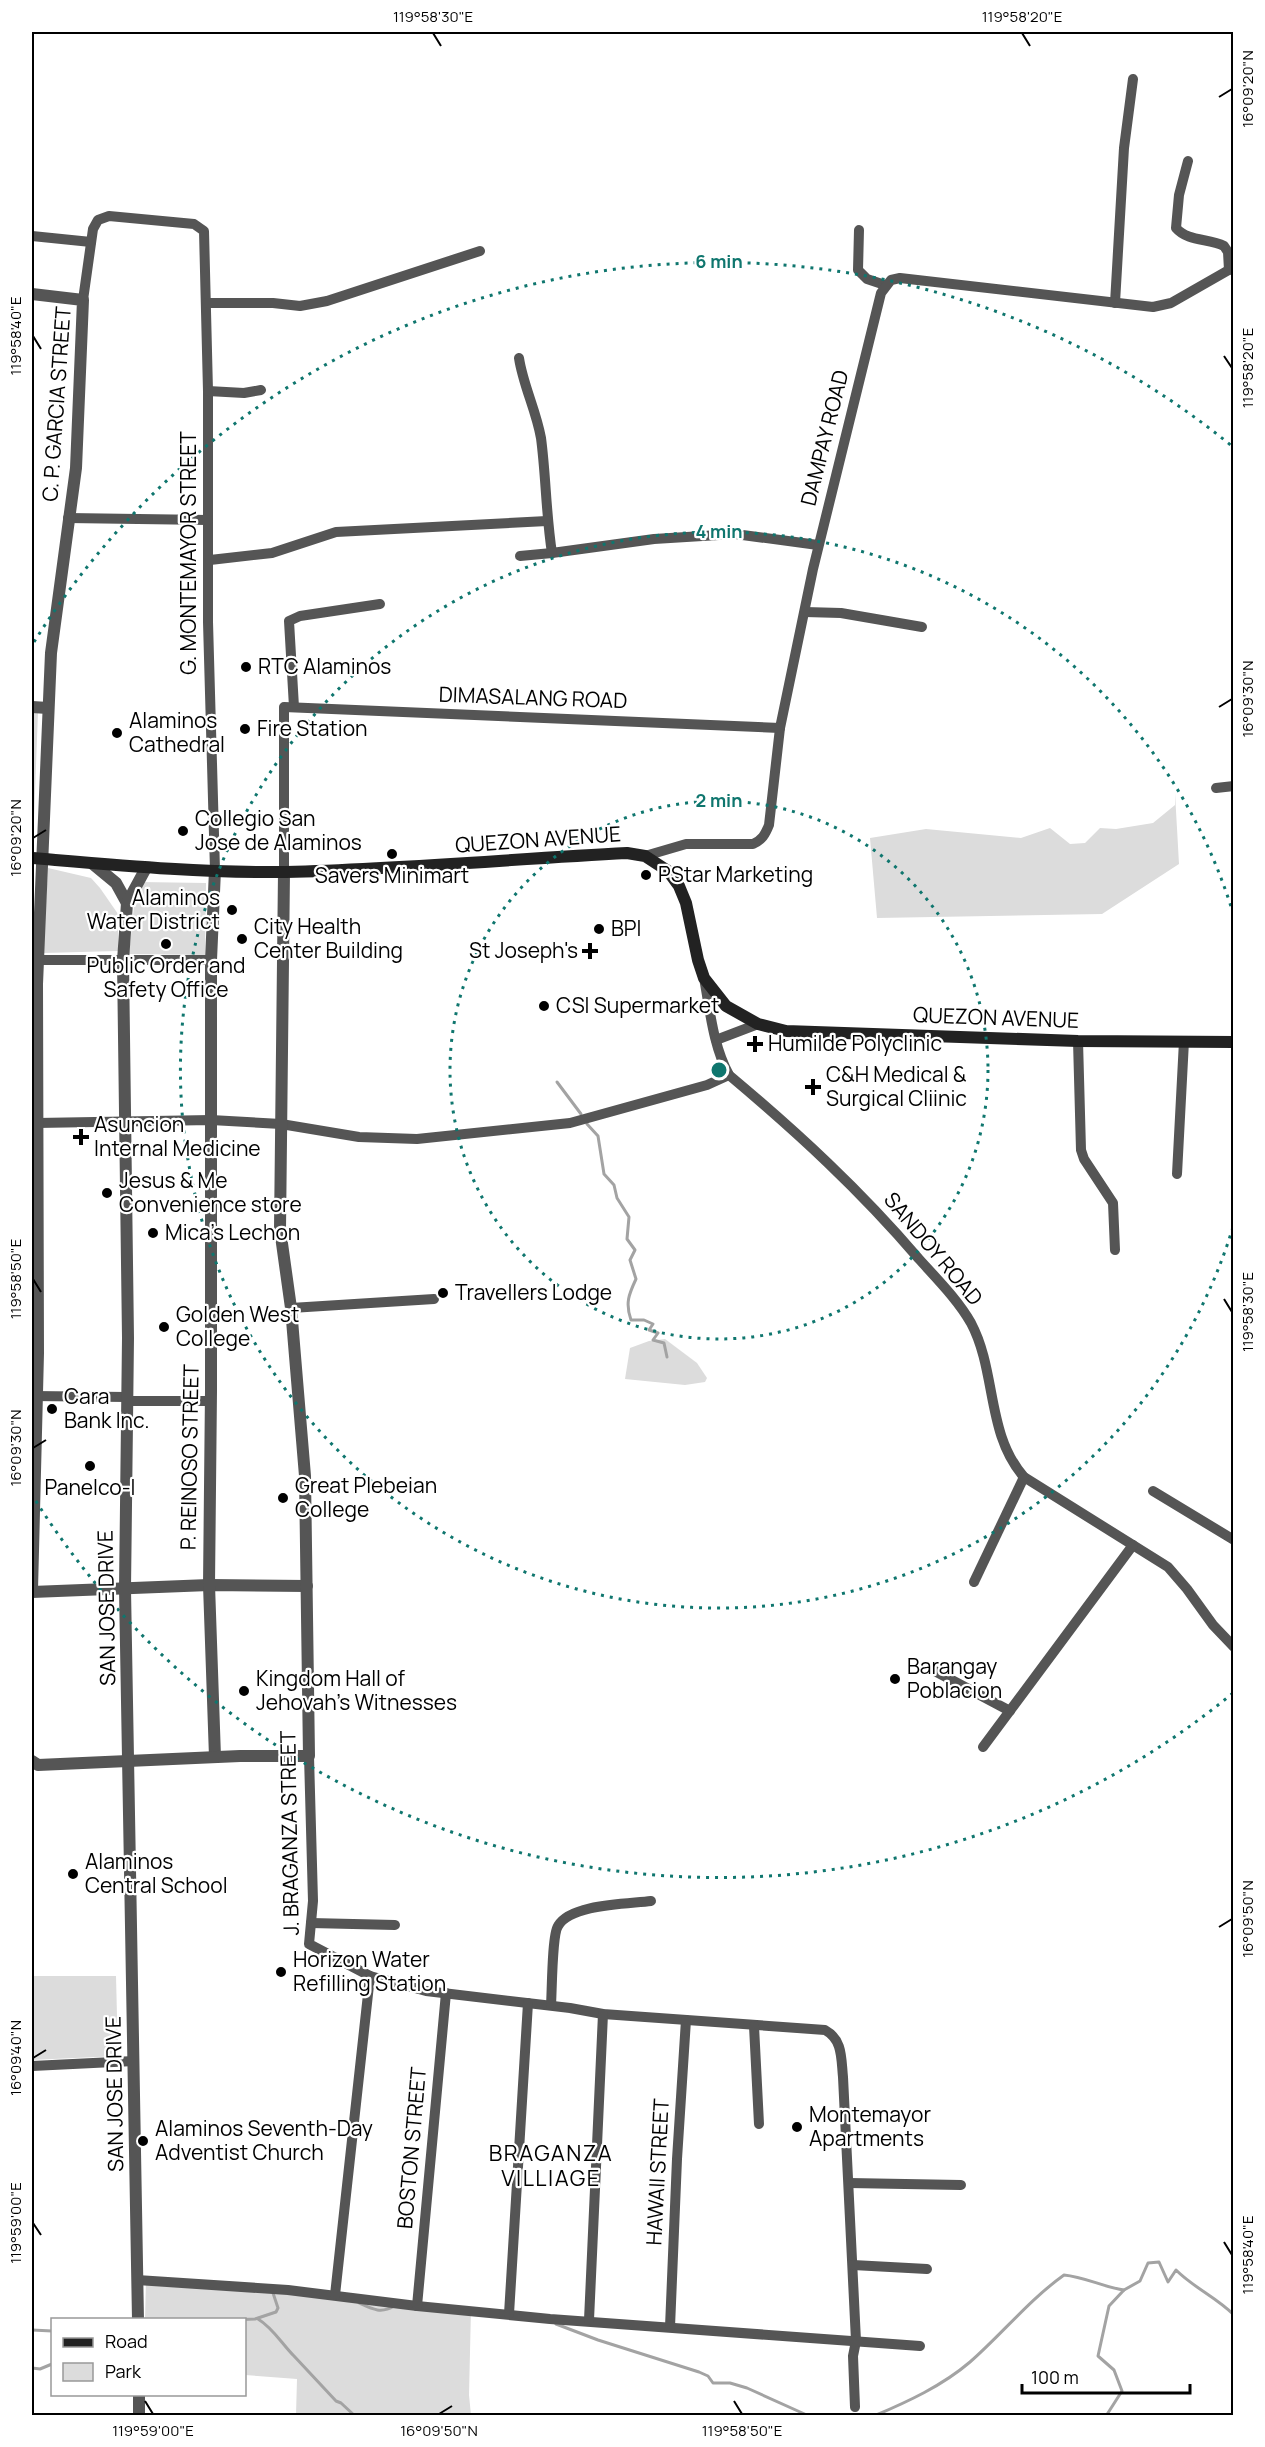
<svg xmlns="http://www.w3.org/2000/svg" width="1265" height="2447" font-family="Manrope,sans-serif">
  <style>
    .green { fill: #dcdcdc }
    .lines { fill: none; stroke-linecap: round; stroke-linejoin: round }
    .stream { stroke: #a3a3a3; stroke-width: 3 }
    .minor { stroke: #555; stroke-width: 10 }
    .tertiary { stroke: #555; stroke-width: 12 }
    .secondary { stroke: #222; stroke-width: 12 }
    .ticks { fill: none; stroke: #000; stroke-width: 2 }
    .ring { fill: none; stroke: #0f766e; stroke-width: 3; stroke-dasharray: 3 6 }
    .poi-dot { fill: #000; stroke: #fff; stroke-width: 2 }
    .labels { text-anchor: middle; stroke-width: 4.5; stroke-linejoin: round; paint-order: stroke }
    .street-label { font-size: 21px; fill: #000; stroke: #fff }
    .poi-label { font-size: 21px; fill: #000; stroke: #fff; text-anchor: start }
    .neighbourhood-label { font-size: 22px; letter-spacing: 1.5px; fill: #000; stroke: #fff }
    .centre { fill: #0f766e; stroke: #fff; stroke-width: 3 }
    .ring-label { font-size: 18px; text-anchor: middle; font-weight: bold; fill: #0f766e; stroke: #fff; stroke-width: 4.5; stroke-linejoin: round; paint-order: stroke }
    .neatline { fill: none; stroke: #000; stroke-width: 2 }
    .ticks-label { font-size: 15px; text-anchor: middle; fill: #000 }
  </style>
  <rect width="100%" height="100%" fill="#fff"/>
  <!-- green -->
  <g class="green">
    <path d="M 32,712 L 38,712 L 33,846 L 32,845 Z"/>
    <path d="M 1175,793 L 1179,864 L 1102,914 L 877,918 L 870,838 L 926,829 L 1021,838 L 1050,828 L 1070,844 L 1085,843 L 1100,828 L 1116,829 L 1153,823 L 1175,805 Z"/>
    <path d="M 48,868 L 91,878 L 100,888 L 118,914 L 118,951 L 43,953 Z"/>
    <path d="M 140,882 L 206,883 L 205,955 L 129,954 L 135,897 Z"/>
    <path d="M 665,1339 L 697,1363 L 707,1378 L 705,1382 L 685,1385 L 625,1379 L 630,1348 L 649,1341 Z"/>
    <path d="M 32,1976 L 116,1976 L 118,2056 L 32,2060 Z"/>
    <path d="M 146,2279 L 471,2309 L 469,2395 L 471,2415 L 296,2415 L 297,2379 L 245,2375 L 244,2320 L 145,2320 Z"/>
  </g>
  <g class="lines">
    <!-- stream -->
    <g class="stream">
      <path d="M 557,1082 L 581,1114"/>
      <path d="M 587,1124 L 598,1136 L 604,1174 L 614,1185 L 617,1198 L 629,1217 L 627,1239 L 635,1250 L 630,1260 L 636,1279 C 629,1294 625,1303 631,1320 L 644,1320 L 653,1324 L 649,1330 L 658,1333 L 653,1340 L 664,1343 L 667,1357"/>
      <path d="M 359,2303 C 372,2309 381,2314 394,2306"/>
      <path d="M 258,2319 C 273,2328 282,2344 294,2356 C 308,2371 322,2386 336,2401 L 341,2403 L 355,2416"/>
      <path d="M 231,2320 L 255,2319 L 276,2312 L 278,2308 L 273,2293"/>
      <path d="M 556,2324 L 598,2340 L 699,2372 L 708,2376 L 713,2383 L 730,2383 L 747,2388 L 809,2416"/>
      <path d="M 32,2330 L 52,2331"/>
      <path d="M 32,2368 L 40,2369 L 52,2364"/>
      <path d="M 874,2416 C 907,2402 942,2386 970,2362 C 1002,2334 1029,2300 1064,2275 C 1085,2277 1103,2287 1124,2290"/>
      <path d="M 1106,2416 L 1122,2391 L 1114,2370 L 1098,2356 L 1109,2306 L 1124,2290 L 1140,2281 L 1148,2263 L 1159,2262 L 1168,2282 L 1176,2270 C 1194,2288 1216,2297 1234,2315"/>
    </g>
    <!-- minor -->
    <g class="minor">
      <path d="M 1188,161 L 1179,195 L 1176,228 C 1188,242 1209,238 1224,246 L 1228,252 L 1229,270"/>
      <path d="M 859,230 L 858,270 L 867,279 L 885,285"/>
      <path d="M 32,236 L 91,242"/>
      <path d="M 83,300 L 93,229 L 98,220 L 109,216 L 194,224 L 204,231 L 208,391 L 208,622 L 215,870"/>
      <path d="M 207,303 L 273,303 L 300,306 L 327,301 L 480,251"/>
      <path d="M 1115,303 L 1124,148 L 1133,79"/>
      <path d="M 519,358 C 523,385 536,410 541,438 C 546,476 546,515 552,553 L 654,539 L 735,534 L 818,545"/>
      <path d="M 208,391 L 244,393 L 261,390"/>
      <path d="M 68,518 L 208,520"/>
      <path d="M 520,556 L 552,553"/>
      <path d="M 210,560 L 272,553 L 336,532 L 547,521"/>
      <path d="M 805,612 L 841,613 L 922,627"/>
      <path d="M 294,707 L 289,621 L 300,616 L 380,604"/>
      <path d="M 1216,788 L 1234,786"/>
      <path d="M 645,856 L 686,844 L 753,844 C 762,840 765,835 769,825 L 780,728 L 813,569 L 881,293 L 891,280 L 900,278 L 1153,307 L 1171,303 L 1234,267"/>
      <path d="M 284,872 L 284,707 L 780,728"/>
      <path d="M 39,960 L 211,960"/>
      <path d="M 704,978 C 710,1010 713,1046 729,1075 C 798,1133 860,1190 919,1259 C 937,1279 958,1300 971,1323 C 997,1372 986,1434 1024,1477 L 1168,1567 L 1187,1589 L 1213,1625 L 1234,1647"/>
      <path d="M 716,1040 L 758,1024"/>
      <path d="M 1078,1041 L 1081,1150 L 1084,1159 L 1113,1203 L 1115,1250"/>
      <path d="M 37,1123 L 211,1120 L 281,1124 L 359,1137 L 417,1139 L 570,1123 L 707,1085 L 729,1075"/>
      <path d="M 1177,1174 L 1184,1041"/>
      <path d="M 291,1308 L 434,1299"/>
      <path d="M 32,1396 L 127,1397"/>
      <path d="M 127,1401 L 211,1401"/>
      <path d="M 1153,1491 L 1234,1540"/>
      <path d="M 974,1582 L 1024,1477"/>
      <path d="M 931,1669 L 1010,1711"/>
      <path d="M 983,1747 L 1133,1545"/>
      <path d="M 309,1756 L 313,1901 L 309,1944 L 370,1976 L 426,1991 L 570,2008 L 603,2014 L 825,2030 C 843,2040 841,2058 843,2077 L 856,2341 L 853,2356 L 855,2407"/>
      <path d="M 311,1923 L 395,1925"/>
      <path d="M 551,2005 C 552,1991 552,1935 558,1926 C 570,1904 627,1904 651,1901"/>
      <path d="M 754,2026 L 759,2124"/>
      <path d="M 32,2066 L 134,2061"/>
      <path d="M 849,2183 L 961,2185"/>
      <path d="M 853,2265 L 927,2269"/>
      <path d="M 137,2280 L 288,2290 L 417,2306 L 550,2319 L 920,2346"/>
      <path d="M 335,2295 L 370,1976"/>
      <path d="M 417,2306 L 446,1993"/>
      <path d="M 509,2314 L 528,2003"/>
      <path d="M 589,2320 L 603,2014"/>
      <path d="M 670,2327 L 677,2159 L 686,2020"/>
    </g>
    <!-- tertiary -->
    <g class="tertiary">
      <path d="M 32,294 L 83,300 L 76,468 L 51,653 L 37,984 L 38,1353 L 32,1590"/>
      <path d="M 32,707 L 48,708"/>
      <path d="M 93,864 L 116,883 L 127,903"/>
      <path d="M 32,1592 L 209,1585 L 307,1586"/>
      <path d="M 215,1757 L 209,1585 L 211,1391 L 211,960 L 215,870"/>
      <path d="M 32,1761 L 38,1765 L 240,1756 L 309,1756 L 305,1476 L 291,1308 L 280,1229 L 284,872"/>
      <path d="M 138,2320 L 125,1589 L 128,1338 L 123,961 L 127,903 L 146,868"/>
      <path d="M 139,2394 L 139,2416"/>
    </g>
    <!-- secondary -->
    <path class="secondary" d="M 32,858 C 116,865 201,873 286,872 C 400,869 513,859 627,853 L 645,856 L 668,871 L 679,886 L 686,903 L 698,960 L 704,978 L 726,1006 L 758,1024 L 786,1031 L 1078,1041 L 1234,1042"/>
  </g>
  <!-- ticks -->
  <path class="ticks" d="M 433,33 L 441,46M 1022,33 L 1030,46M 1219,97 L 1232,89M 33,336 L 41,349M 1224,356 L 1232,368M 1219,707 L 1232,699M 33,838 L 46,830M 33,1279 L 41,1292M 1224,1299 L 1232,1312M 33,1448 L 46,1440M 1219,1927 L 1232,1919M 33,2058 L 46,2050M 33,2223 L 41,2235M 1224,2242 L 1232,2255M 145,2401 L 153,2414M 734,2401 L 742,2414M 439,2414 L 452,2406"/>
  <!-- distance rings -->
  <g class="ring">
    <circle cx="719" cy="1070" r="269"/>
    <path d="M1233 1227A538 538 0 1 1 1233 913"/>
    <path d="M1233 1693A808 808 0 0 1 34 1498M34 642A808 808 0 0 1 1233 447"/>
  </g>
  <!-- markers -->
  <g class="poi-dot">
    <circle cx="246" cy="667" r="6"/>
    <circle cx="245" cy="729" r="6"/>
    <circle cx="117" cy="733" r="6"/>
    <circle cx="183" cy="831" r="6"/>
    <circle cx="392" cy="854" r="6"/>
    <circle cx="646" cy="875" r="6"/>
    <circle cx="232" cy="910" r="6"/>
    <circle cx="599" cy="929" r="6"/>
    <circle cx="242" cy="939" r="6"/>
    <circle cx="166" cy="944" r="6"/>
    <path d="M587 942h6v6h6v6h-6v6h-6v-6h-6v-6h6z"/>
    <circle cx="544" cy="1006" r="6"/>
    <path d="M752 1035h6v6h6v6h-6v6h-6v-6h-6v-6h6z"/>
    <path d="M810 1078h6v6h6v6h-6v6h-6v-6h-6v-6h6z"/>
    <path d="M78 1128h6v6h6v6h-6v6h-6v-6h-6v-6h6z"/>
    <circle cx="107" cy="1193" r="6"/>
    <circle cx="153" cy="1233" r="6"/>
    <circle cx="443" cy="1293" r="6"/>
    <circle cx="164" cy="1327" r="6"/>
    <circle cx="52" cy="1409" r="6"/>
    <circle cx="90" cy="1466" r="6"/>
    <circle cx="283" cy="1498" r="6"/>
    <circle cx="895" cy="1679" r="6"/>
    <circle cx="244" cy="1691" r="6"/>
    <circle cx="73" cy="1874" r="6"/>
    <circle cx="281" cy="1972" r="6"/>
    <circle cx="797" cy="2127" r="6"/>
    <circle cx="143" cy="2141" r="6"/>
  </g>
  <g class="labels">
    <!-- street labels -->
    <g class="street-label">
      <text transform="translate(57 404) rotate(-86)" y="7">C. P. GARCIA STREET</text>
      <text transform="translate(825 438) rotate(-76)" y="7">DAMPAY ROAD</text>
      <text transform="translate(189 553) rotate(-90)" y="7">G. MONTEMAYOR STREET</text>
      <text transform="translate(533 698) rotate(2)" y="7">DIMASALANG ROAD</text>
      <text transform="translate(538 840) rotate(-4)" y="7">QUEZON AVENUE</text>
      <text transform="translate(996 1018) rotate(2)" y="7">QUEZON AVENUE</text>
      <text transform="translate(933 1249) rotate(50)" y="7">SANDOY ROAD</text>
      <text transform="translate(190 1457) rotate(-89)" y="7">P. REINOSO STREET</text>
      <text transform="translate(107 1608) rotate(-91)" y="7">SAN JOSE DRIVE</text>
      <text transform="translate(290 1833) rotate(-91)" y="7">J. BRAGANZA STREET</text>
      <text transform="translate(115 2094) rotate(-91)" y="7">SAN JOSE DRIVE</text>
      <text transform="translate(412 2148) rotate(-85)" y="7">BOSTON STREET</text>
      <text transform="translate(658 2172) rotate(-87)" y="7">HAWAII STREET</text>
    </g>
    <!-- poi labels -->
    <g class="poi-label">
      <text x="258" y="674">RTC Alaminos</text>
      <text x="129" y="728">Alaminos<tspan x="129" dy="24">Cathedral</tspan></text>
      <text x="257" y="736">Fire Station</text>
      <text x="195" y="826">Collegio San<tspan x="195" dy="24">Jose de Alaminos</tspan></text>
      <text x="658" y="882">PStar Marketing</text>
      <text x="392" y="883" text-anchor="middle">Savers Minimart</text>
      <text x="220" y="905" text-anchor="end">Alaminos<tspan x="220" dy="24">Water District</tspan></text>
      <text x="254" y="934">City Health<tspan x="254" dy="24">Center Building</tspan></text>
      <text x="611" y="936">BPI</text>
      <text x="578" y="958" text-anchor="end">St Joseph's</text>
      <text x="166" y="973" text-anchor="middle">Public Order and<tspan x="166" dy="24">Safety Office</tspan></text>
      <text x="556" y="1013">CSI Supermarket</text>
      <text x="768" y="1051">Humilde Polyclinic</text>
      <text x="826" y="1082">C&amp;H Medical &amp;<tspan x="826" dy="24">Surgical Cliinic</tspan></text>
      <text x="94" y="1132">Asuncion<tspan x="94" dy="24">Internal Medicine</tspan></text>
      <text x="119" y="1188">Jesus &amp; Me<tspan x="119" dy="24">Convenience store</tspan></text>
      <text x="165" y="1240">Mica's Lechon</text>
      <text x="455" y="1300">Travellers Lodge</text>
      <text x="176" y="1322">Golden West<tspan x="176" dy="24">College</tspan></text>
      <text x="64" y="1404">Cara<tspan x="64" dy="24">Bank Inc.</tspan></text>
      <text x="295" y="1493">Great Plebeian<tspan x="295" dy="24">College</tspan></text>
      <text x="90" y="1495" text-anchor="middle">Panelco-I</text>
      <text x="907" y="1674">Barangay<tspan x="907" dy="24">Poblacion</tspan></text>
      <text x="256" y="1686">Kingdom Hall of<tspan x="256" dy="24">Jehovah's Witnesses</tspan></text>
      <text x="85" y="1869">Alaminos<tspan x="85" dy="24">Central School</tspan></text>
      <text x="293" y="1967">Horizon Water<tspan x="293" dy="24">Refilling Station</tspan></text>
      <text x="809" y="2122">Montemayor<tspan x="809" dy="24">Apartments</tspan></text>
      <text x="155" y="2136">Alaminos Seventh-Day<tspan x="155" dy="24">Adventist Church</tspan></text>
    </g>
    <!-- neighbourhood labels -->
    <g class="neighbourhood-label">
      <text x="551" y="2161">BRAGANZA<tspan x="551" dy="25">VILLIAGE</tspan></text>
    </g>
  </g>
  <circle cx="719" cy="1070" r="9" class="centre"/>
  <g class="ring-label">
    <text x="719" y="268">6 min</text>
    <text x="719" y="538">4 min</text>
    <text x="719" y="807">2 min</text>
  </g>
  <!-- border -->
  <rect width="1265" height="2447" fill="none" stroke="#ffffff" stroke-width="66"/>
  <!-- legend -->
  <rect x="51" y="2318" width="195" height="78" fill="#ffffff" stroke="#999999" stroke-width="1.5"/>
  <rect x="63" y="2338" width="30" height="9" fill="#222222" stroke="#999999" stroke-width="1.5"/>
  <text x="105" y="2348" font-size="18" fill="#000000">Road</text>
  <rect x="63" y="2363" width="30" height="18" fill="#dcdcdc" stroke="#999999" stroke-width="1.5"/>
  <text x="105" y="2378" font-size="18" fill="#000000">Park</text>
  <!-- scale -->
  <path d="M1022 2384v9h168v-9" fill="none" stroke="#000000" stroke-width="3"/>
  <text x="1031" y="2384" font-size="18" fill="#000000" stroke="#ffffff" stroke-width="4.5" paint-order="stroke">100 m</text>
  <rect x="33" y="33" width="1199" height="2381" class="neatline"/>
  <g class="ticks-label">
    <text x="433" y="22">119°58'30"E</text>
    <text x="1022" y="22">119°58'20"E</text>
    <text transform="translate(1248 89) rotate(-90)" y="5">16°09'20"N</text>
    <text transform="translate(16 336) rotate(-90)" y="5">119°58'40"E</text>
    <text transform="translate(1248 368) rotate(-90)" y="5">119°58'20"E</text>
    <text transform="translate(1248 699) rotate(-90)" y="5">16°09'30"N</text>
    <text transform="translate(16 838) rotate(-90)" y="5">16°09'20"N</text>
    <text transform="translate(16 1279) rotate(-90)" y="5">119°58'50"E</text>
    <text transform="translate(1248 1312) rotate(-90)" y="5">119°58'30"E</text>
    <text transform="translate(16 1448) rotate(-90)" y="5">16°09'30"N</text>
    <text transform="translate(1248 1919) rotate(-90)" y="5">16°09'50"N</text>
    <text transform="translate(16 2058) rotate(-90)" y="5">16°09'40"N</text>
    <text transform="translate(16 2223) rotate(-90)" y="5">119°59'00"E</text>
    <text transform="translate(1248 2255) rotate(-90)" y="5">119°58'40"E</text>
    <text x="153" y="2436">119°59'00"E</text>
    <text x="439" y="2436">16°09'50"N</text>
    <text x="742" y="2436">119°58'50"E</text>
  </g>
</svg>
